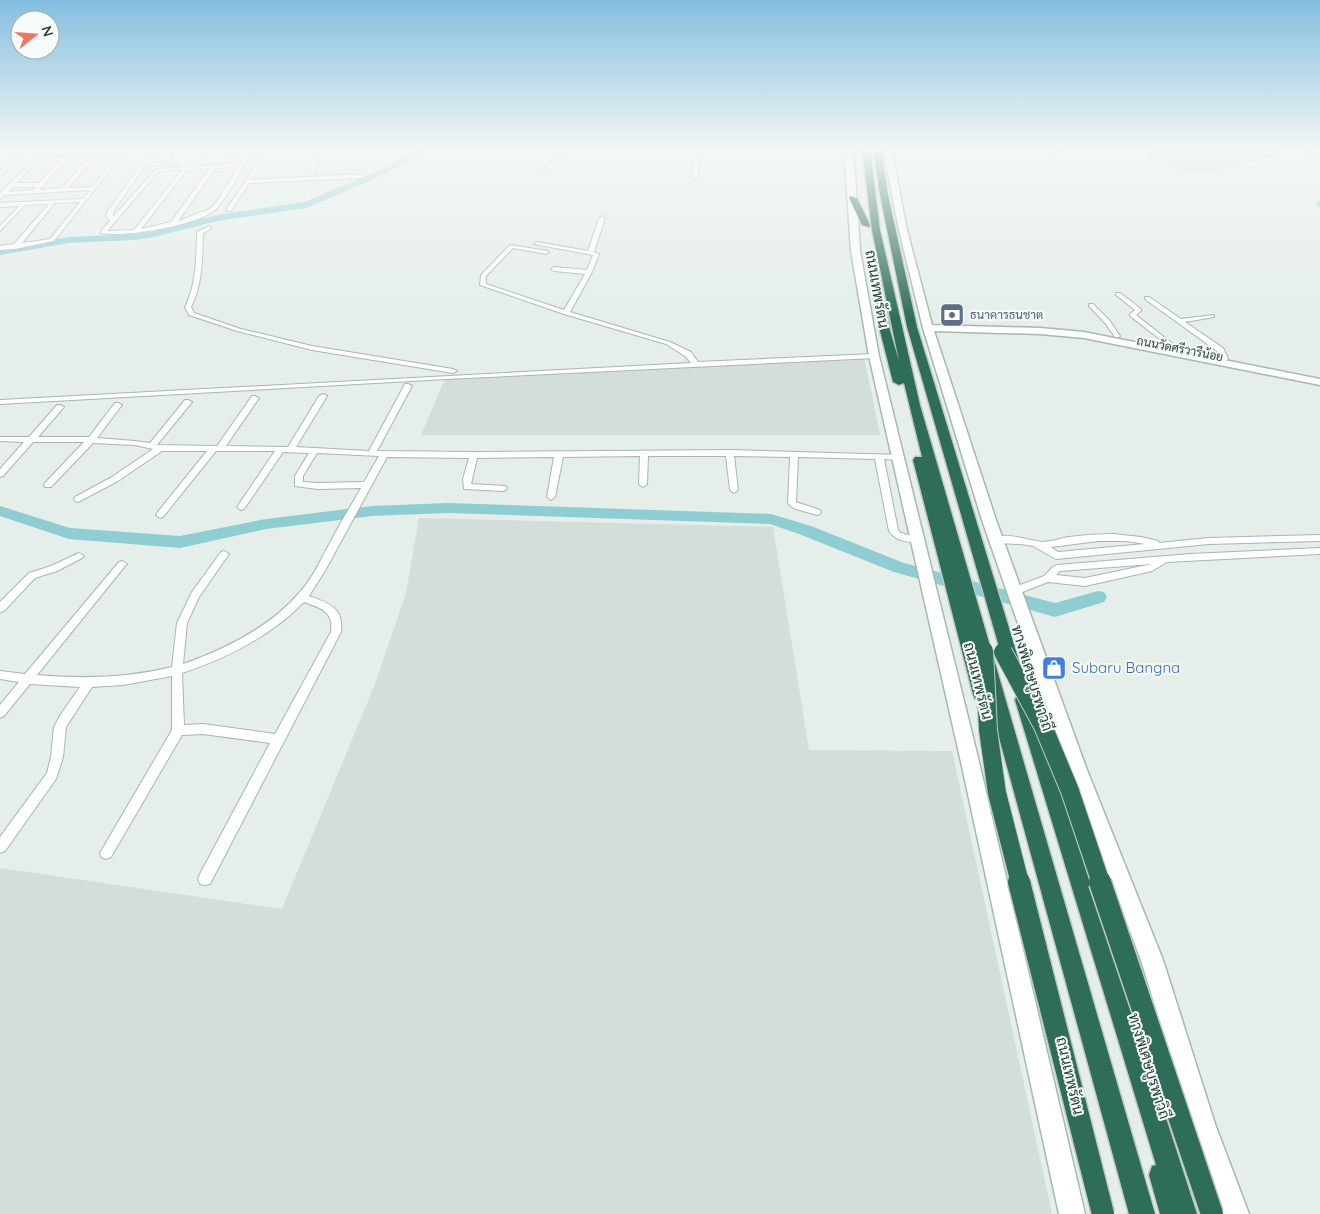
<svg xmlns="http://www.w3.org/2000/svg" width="1320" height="1214" font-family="Quicksand,Sarabun,sans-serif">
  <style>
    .built { fill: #d3ded8 }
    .green { fill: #bedfc4 }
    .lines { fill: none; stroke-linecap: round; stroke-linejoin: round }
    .river { fill: #8eced3; fill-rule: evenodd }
    .street-casing { stroke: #a7b7b0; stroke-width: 2 }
    .secondary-casing { stroke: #a3bab0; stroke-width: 3 }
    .highway-casing { stroke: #c2cac7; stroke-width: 3 }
    .street { fill: #fff; fill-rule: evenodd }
    .secondary { fill: #fff; fill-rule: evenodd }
    .highway { fill: #2f6d5b; fill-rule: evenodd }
    .highway-bridge-far1-casing { stroke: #c2cac7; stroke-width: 20; stroke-linecap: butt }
    .highway-bridge-casing { stroke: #c2cac7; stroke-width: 25; stroke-linecap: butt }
    .highway-bridge-far1 { stroke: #2f6d5b; stroke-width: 18 }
    .highway-bridge { stroke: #2f6d5b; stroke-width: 22 }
    .labels { text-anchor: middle; stroke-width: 4; stroke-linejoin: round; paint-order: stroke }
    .far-service-label { font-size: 12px; fill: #4e5e75; stroke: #f6faf8; text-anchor: start }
    .far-street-label { font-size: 12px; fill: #244136; stroke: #f6faf8 }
    .street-label { font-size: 15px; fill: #244136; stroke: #f6faf8 }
    .shop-label { font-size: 15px; fill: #366cbe; stroke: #f6faf8; text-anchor: start }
  </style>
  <rect width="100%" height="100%" fill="#e5eee9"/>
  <!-- built -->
  <g class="built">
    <path d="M 864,357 L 880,435 L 421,435 L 445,379 Z"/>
    <path d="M 419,518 L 773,527 L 809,750 L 952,751 L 1052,1214 L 0,1214 L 0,868 L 282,909 L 375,684 L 406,593 Z"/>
  </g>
  <!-- green -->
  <path class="green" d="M 1145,148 L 1274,148 L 1283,152 L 1280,155 L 1205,173 L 1188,172 L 1152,159 Z"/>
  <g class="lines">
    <!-- river -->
    <g class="river">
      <path d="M 423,148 L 434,148 L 377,178 L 306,208 L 217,221 L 154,237 L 134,240 L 69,243 L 0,255 L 0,249 L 69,237 L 134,234 L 154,231 L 217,215 L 304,202 L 371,174 Z"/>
      <path d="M 1296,148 L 1306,148 L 1320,156 L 1320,162 Z"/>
      <path d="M 1320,200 L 1320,207 L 1317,206 L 1315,203 Z"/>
      <path d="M 448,503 L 771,514 L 811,526 L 904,563 L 1055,603 L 1098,591 L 1104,592 L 1107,597 L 1104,602 L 1055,617 L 894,572 L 799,534 L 770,524 L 448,513 L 372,516 L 266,529 L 180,548 L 69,539 L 0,516 L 0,506 L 70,528 L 180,536 L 266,519 L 372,506 Z"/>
    </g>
    <defs>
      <g id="street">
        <path d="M 0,148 L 3,148 L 0,150 Z"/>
        <path d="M 24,148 L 29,148 L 0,176 L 0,171 Z"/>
        <path d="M 47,148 L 52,148 L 42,158 L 63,157 L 71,148 L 76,148 L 69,157 L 91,155 L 97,148 L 102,148 L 97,155 L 119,154 L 123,148 L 128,148 L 54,241 L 15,249 L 0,250 L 0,246 L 14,244 L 49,204 L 25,205 L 0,231 L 0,226 L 19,206 L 0,207 L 0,203 L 83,199 L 90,190 L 5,195 L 0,199 L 0,193 ZM 116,157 L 92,187 L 68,188 L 94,158 ZM 88,158 L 62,188 L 39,190 L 66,160 ZM 60,160 L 39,183 L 16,183 L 38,161 ZM 13,187 L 36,187 L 33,190 L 8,192 ZM 80,202 L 50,239 L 22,243 L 55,203 Z"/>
        <path d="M 153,148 L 158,148 L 148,163 L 164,163 L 166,164 L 145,166 L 113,212 L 113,217 L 156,169 L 240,164 L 251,148 L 256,148 C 253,152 249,156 247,160 C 237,176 229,196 216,209 C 200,225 123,238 101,233 L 101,231 L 110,221 L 106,216 L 107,212 ZM 238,167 L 218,200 L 210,209 L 178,221 L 216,168 ZM 210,168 L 171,222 L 141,229 L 187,170 ZM 182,170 L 134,230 L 107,231 L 159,171 Z"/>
        <path d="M 180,148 L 184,148 L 173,165 L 169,165 Z"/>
        <path d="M 206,148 L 210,148 L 202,163 L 198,163 Z"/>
        <path d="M 234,148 L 238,148 L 232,162 L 228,162 Z"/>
        <path d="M 267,148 L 271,148 L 251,180 L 362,174 L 365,176 L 362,178 L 249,183 L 231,211 L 227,211 L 226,210 Z"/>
        <path d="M 564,148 L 569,148 L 548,172 L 544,172 L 544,170 Z"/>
        <path d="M 695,148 L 699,148 L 698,178 L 695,180 L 692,178 Z"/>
        <path d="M 1039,148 C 1046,148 1052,153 1059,152 C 1069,151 1078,148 1088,148 L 1056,155 Z"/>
        <path d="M 315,157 L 317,158 L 315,172 L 312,174 L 309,172 L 313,158 Z"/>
        <path d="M 602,216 L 605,218 L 594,252 L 599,254 L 592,272 L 570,312 L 670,342 L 691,352 L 698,362 L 874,354 L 878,356 L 874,358 L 447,379 L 0,404 L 0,400 L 691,363 L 685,356 L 666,344 L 564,314 L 480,285 L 481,275 L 510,245 L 548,251 L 549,252 L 546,254 L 513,248 L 486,276 L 486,284 L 564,310 L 585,274 L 554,271 L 551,269 L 554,267 L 587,270 L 593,255 L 534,244 L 537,242 L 588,251 L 599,218 Z"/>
        <path d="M 209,226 L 211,227 L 211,229 L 203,233 C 202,259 203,283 191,307 L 194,313 L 241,329 L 312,346 L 453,369 L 457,371 L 453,373 L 312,350 L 237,331 L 189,315 L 185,307 C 197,283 196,258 197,232 Z"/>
        <path d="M 1116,293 L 1120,293 L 1141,309 L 1141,311 L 1136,315 L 1178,348 L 1178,350 L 1174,350 L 1130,316 L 1130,314 L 1135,310 L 1116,295 Z"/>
        <path d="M 1145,297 L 1149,297 L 1181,319 L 1214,315 L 1214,317 L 1185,322 L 1223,348 L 1228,358 L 1227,360 L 1221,360 L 1217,351 L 1145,299 Z"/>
        <path d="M 1089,304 L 1093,304 L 1110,321 L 1120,336 L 1119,337 L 1115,337 L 1105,323 L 1089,306 Z"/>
        <path d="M 405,384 L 408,384 L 412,386 L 377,451 L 474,452 L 730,450 L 901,455 L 902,457 L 898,460 L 884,459 L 898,530 L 901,533 L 920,538 L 922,540 L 917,543 C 905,541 897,542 889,531 L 875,459 L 798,457 L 796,502 L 820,510 L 821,512 L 820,514 L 817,515 L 793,508 L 788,503 L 790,457 L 734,456 L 738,490 L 734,493 L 730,490 L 726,456 L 648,456 L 647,484 L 643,487 L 639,484 L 640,456 L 563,457 L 555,497 L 551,500 L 547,497 L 554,457 L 477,458 L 471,484 L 506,486 L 507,488 L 506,490 L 503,491 L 464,489 L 463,479 L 469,458 L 387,457 L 326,569 L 309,596 C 328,603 344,607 341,632 L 210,884 L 205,885 L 200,884 L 198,879 L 200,874 L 270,743 L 203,734 L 182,735 L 111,857 L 106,859 L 101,857 L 100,853 L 172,730 L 172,676 L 123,685 L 92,687 L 66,727 L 63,757 L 56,779 L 5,851 L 0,853 L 0,837 L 47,773 L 51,757 L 54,727 L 61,714 L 80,687 L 30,684 L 4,716 L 0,718 L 0,705 L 19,682 L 0,679 L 0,671 L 25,674 L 119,562 L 122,561 L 127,564 L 125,566 L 37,675 C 83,679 127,678 172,667 L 177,623 L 192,592 L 221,552 L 224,551 L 229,554 L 199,597 L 187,623 L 183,664 C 225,649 269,628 299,593 C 313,578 321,559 331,541 C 340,523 351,506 361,488 L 318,489 L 295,486 L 295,476 L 309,453 L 283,452 L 244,509 L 241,510 L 237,507 L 275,451 L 216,451 L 163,517 L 160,518 L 156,515 L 157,513 L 207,451 L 162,451 L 118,481 L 78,502 L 75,501 L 74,499 L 75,497 L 112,477 L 153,449 L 135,445 L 93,443 L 51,487 L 45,487 L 44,485 L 45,483 L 84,442 L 33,442 L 3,476 L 0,477 L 0,469 L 24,442 L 0,441 L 0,437 L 29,437 L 57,405 L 60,405 L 64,407 L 38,437 L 89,437 L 115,403 L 118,403 L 122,405 L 97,438 L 135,441 L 150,443 L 185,400 L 188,400 L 192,402 L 157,445 L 217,446 L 252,396 L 255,396 L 259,398 L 226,446 L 288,447 L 319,396 L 323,394 L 327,396 L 296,447 L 369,451 ZM 317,453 L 379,456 L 364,482 L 318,483 L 303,482 L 303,476 ZM 304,602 C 320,608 334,611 331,632 L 275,734 L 203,724 L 184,725 L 182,673 C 227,658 271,636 304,602 Z"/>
        <path d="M 1113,534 L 1141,537 L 1158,541 L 1159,543 L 1209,538 L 1320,535 L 1320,541 L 1209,544 L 1056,559 L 1033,546 L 1021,544 L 997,543 L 992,540 C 1002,530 1030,541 1042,542 C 1051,542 1061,538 1069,537 C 1084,535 1098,534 1113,534 ZM 1098,541 L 1127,541 L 1145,544 L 1058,552 L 1051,547 Z"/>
        <path d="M 1320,548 L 1320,554 L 1167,562 L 1152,571 L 1085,586 L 1048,582 L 1015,595 L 1010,591 L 1012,588 L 1044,576 L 1054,566 L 1057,565 L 1191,554 ZM 1152,564 L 1085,578 L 1056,575 L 1060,571 Z"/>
        <path d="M 79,553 L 84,556 L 82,558 L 57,571 L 35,578 L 4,611 L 0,612 L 0,602 L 29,573 L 51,566 Z"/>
      </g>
      <g id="secondary">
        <path d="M 844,148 L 852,148 L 854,159 L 860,251 L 879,356 L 979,762 L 1085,1214 L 1059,1214 L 961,762 L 869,356 L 851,251 Z"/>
        <path d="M 883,148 L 891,148 L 907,230 L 932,325 L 1040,328 L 1084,332 L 1320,379 L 1320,385 L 1084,338 L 1040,334 L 934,331 L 996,520 L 1087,770 L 1163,960 L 1215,1124 L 1249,1214 L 1223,1214 L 1191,1124 L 1141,960 L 1069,770 L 982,520 L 923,328 L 899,230 Z"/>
      </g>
      <g id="highway">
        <path d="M 862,148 L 870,148 L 880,230 L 920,405 L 1155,1214 L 1129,1214 L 988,697 L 981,701 L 975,699 L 973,694 L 913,460 L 915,457 L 922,457 L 904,383 L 899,385 L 893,382 L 879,327 L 867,261 L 872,258 L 877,261 L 889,327 L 899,361 L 872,230 Z"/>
        <path d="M 873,148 L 881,148 L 888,195 L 917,327 L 1020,664 L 1018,669 L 1012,670 L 1006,669 L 1004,664 L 907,327 L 880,195 Z"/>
        <path d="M 850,196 L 857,198 L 870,225 L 869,227 L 862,225 L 849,198 Z"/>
        <path d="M 1023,693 L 1029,695 L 1031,700 L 1197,1214 L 1160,1214 L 1149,1175 L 1152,1166 L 1156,1165 L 1015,700 L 1017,695 Z"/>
      </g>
    </defs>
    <!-- street casing -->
    <use href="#street" class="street-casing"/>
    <!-- secondary casing -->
    <use href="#secondary" class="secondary-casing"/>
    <!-- highway casing -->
    <use href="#highway" class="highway-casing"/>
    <!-- street -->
    <use href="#street" class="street"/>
    <!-- secondary -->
    <use href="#secondary" class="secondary"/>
    <!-- highway -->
    <use href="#highway" class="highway"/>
    <defs>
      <g id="highway-bridge-far1">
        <path d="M 984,651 L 988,730 L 997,793 L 1020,883"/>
        <path d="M 1003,652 L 1043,726 L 1070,791 L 1101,883"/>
      </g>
      <g id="highway-bridge">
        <path d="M 1019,882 L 1103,1214"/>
        <path d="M 1100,882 L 1212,1214"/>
      </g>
    </defs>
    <!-- highway-bridge-far1 casing -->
    <use href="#highway-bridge-far1" class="highway-bridge-far1-casing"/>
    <!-- highway-bridge casing -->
    <use href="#highway-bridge" class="highway-bridge-casing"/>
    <!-- highway-bridge-far1 -->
    <use href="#highway-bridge-far1" class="highway-bridge-far1"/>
    <!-- highway-bridge -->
    <use href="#highway-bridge" class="highway-bridge"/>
  </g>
  <!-- sky -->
  <linearGradient id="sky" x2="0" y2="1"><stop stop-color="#84bee0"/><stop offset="0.47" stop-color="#f3f7f5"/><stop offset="1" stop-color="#f3f7f5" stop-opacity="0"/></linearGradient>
  <rect width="1320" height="318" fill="url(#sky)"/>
  <!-- icons -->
  <defs>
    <symbol id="bank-square" viewBox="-11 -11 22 22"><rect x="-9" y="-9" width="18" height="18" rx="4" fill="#5c6f8a" stroke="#f6faf8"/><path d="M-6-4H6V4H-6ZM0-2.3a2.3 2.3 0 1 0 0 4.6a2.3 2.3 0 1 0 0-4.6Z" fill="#fff"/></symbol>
    <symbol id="shop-square" viewBox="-11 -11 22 22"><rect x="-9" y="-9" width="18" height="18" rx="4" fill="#3f7fe0" stroke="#f6faf8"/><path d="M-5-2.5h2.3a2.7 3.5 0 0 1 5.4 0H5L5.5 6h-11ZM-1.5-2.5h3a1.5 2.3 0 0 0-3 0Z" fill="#fff"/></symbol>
  </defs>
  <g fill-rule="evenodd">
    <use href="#bank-square" x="938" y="301" width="28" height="28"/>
    <use href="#shop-square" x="1040" y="654" width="28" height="28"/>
  </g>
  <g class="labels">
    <!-- far-service labels -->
    <g class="far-service-label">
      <text x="970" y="319">ธนาคารธนชาต</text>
    </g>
    <!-- far-street labels -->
    <g class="far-street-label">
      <text transform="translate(1180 349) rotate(11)" y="4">ถนนวัดศรีวารีน้อย</text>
    </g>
    <!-- street labels -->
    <g class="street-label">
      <text transform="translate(877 289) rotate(80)" y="5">ถนนเทพรัตน</text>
      <text transform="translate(1032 678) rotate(73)" y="5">ทางพิเศษบูรพาวิถี</text>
      <text transform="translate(978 681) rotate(76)" y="5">ถนนเทพรัตน</text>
      <text transform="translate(1149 1066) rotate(73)" y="5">ทางพิเศษบูรพาวิถี</text>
      <text transform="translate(1070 1076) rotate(77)" y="5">ถนนเทพรัตน</text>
    </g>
    <!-- shop labels -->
    <g class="shop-label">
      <text x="1072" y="673">Subaru Bangna</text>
    </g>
  </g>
  <!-- north arrow -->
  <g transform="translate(35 35) rotate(73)"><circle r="24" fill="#f6faf8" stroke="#a2b0aa"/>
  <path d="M0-4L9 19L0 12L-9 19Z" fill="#f2765f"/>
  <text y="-8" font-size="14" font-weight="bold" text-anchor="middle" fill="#244136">N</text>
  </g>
</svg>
